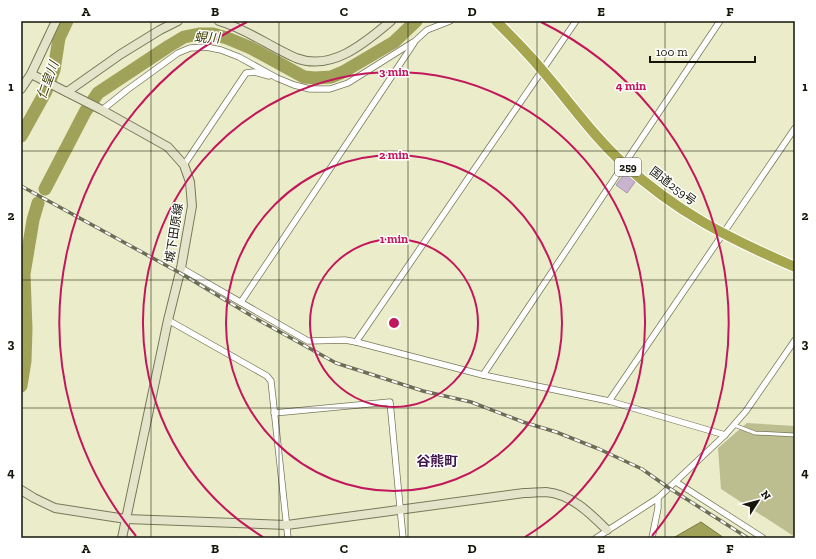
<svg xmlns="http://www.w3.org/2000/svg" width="816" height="559" font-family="'Zilla Slab','Noto Sans JP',serif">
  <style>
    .green { fill: #bcbe8f }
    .water { fill: #a1a259; stroke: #777841 }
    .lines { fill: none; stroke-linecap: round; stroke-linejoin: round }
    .river { stroke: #a1a259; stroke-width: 13 }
    .building { fill: #c9b4d0; stroke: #a793ae }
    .lane-casing { stroke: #78795a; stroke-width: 4.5 }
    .street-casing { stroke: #78795a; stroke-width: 7 }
    .secondary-casing { stroke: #78795a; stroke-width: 10 }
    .highway-casing { stroke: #fff; stroke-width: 12 }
    .lane { stroke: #fff; stroke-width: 3 }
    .street { stroke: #fff; stroke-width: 5.5 }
    .secondary { stroke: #e4e4ca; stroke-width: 8 }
    .highway { stroke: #a5a64e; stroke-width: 10 }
    .rail-casing { stroke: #6c6d57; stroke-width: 3.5 }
    .rail { stroke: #fff; stroke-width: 2; stroke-dasharray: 6; stroke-linecap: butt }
    .grid { fill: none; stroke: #151509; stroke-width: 1; stroke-opacity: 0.55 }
    .ring { fill: none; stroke: #c2185b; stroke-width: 2 }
    .labels { text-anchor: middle; stroke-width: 3; stroke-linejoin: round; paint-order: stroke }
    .shield { fill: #fff; stroke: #5b5b53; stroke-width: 1 }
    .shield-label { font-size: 11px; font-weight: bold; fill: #151509 }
    .street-label { font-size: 12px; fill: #151509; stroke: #fff }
    .water-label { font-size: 13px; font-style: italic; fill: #403f03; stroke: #fff }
    .quarter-label { font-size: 14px; font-weight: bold; fill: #3e164a; stroke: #fff }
    .centre { fill: #c2185b; stroke: #fff; stroke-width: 2 }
    .ring-label { font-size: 12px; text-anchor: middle; font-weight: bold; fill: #c2185b; stroke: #fff; stroke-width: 3; stroke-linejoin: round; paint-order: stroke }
    .neatline { fill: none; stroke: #151509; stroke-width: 1.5 }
    .grid-label { font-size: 13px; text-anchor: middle; font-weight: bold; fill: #151509 }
  </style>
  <rect width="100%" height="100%" fill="#ebedca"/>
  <!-- green -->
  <path class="green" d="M 747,423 L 795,426 L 795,537 L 721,489 L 718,448 Z"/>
  <!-- water -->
  <path class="water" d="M 701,522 L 724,538 L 673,538 Z"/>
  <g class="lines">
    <!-- river -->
    <g class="river">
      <path d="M 21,136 L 46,91 L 54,70 L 59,38 L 67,21"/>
      <path d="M 45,189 L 85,112 L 98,93 L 169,46 L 184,37 L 199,34 L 213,34 L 227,38 L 251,48 L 304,77 L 315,78 L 331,77 L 343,72 L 394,42 L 416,21"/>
      <path d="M 21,386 L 25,361 L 26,329 L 24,274 L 33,220 L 38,203"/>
    </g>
  </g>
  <!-- building -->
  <path class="building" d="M 625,173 L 635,182 L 627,193 L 616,185 Z"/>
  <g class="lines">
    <defs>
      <path id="lane" d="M 734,425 L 755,433 L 795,435"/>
      <g id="street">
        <path d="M 102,110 L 127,90 L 178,53 L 190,48 L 206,47 L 221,50 L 239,57 L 277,78 L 294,85 L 310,89 L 330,89 L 348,83 L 415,41 L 427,30 L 450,21"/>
        <path d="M 184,165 L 246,73 L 254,72 L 269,76"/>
        <path d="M 181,268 L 308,341 L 345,340 L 356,342 L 483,375 L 609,401 L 725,435"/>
        <path d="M 241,302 L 414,43"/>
        <path d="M 168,320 L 267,376 L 271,381 L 288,538"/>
        <path d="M 356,342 L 576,21"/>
        <path d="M 483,375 L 720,21"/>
        <path d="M 609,401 L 795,128"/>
        <path d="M 274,413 L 390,402 L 403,538"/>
        <path d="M 676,482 L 763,538"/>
        <path d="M 596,538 L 658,498 L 725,435 L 746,411 L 795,340"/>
        <path d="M 652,538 L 658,508 L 658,498"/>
      </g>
      <g id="secondary">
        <path d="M 219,21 C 247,29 270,47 296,58 C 332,72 366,42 391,21"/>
        <path d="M 31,74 L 102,110 L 168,147 L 184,165 L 190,182 L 192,206 L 181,268 L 168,320 L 122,538"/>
        <path d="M 21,89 L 31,74 L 56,21"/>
        <path d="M 67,92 L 121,54 L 160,30 L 178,21"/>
        <path d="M 21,490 L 34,498 L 55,508 L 126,519 L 287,525 L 524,493 C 531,493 539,492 546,492 C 571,494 590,513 607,530"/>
      </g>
      <path id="highway" d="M 496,21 C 512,37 528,53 542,70 C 569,101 593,136 624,164 C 676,212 730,239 795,267"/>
    </defs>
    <!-- lane casing -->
    <use href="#lane" class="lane-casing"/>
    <!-- street casing -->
    <use href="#street" class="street-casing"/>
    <!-- secondary casing -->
    <use href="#secondary" class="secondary-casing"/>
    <!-- highway casing -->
    <use href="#highway" class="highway-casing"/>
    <!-- lane -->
    <use href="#lane" class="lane"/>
    <!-- street -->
    <use href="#street" class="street"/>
    <!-- secondary -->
    <use href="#secondary" class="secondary"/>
    <!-- highway -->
    <use href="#highway" class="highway"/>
    <defs>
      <path id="rail" d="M 21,186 L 180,273 L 262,322 L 336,363 L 423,391 L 471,402 L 523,422 L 556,432 L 599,449 L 642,469 L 669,488 L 748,538"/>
    </defs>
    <!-- rail casing -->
    <use href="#rail" class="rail-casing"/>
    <!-- rail -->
    <use href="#rail" class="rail"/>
  </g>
  <!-- grid -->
  <path class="grid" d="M 151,21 L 151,538M 279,21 L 279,538M 408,21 L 408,538M 537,21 L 537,538M 665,21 L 665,538M 21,151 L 795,151M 21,280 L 795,280M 21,408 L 795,408"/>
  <!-- distance rings -->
  <g class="ring">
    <circle cx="394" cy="323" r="84"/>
    <circle cx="394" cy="323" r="168"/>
    <path d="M263 537A251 251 0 1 1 525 537"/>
    <path d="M136 536A335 335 0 0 1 247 22M541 22A335 335 0 0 1 652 536"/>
  </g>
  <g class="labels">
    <!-- shield labels -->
    <rect class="shield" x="615" y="158" width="26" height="18" rx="3"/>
    <g class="shield-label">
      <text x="628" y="171">259</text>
    </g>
    <!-- street labels -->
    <g class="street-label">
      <text transform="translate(673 186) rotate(37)" y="4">国道259号</text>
      <text transform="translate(174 233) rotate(-81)" y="4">城下田原線</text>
    </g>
    <!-- water labels -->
    <g class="water-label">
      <text transform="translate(207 37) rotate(2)" y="5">蜆川</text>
      <text transform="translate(47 80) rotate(-70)" y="5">仁皇川</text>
    </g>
    <!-- quarter labels -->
    <g class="quarter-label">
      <text x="437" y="466">谷熊町</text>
    </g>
  </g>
  <circle cx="394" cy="323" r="6" class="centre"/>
  <g class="ring-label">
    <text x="394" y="76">3 min</text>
    <text x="631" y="90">4 min</text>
    <text x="394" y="159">2 min</text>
    <text x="394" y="243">1 min</text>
  </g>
  <!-- border -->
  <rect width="816" height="559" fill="none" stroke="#ffffff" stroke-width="44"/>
  <!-- north arrow -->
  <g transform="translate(758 501) rotate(54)" stroke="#ffffff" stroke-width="3" paint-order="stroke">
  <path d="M0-3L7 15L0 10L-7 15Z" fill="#151509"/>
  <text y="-6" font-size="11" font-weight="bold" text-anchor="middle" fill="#151509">N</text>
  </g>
  <!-- scale -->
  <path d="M650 56v6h105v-6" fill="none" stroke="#151509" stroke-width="2"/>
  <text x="656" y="56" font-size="12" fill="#151509" stroke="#ffffff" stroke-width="3" paint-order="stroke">100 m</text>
  <rect x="22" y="22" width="772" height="515" class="neatline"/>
  <g class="grid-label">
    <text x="86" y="16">A</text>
    <text x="215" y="16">B</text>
    <text x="344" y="16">C</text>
    <text x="472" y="16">D</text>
    <text x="601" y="16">E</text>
    <text x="730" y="16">F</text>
    <text x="11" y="91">1</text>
    <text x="805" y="91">1</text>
    <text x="11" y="220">2</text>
    <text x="805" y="220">2</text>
    <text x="11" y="348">3</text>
    <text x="805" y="348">3</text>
    <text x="11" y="477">4</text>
    <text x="805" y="477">4</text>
    <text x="86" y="553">A</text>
    <text x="215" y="553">B</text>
    <text x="344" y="553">C</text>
    <text x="472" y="553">D</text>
    <text x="601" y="553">E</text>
    <text x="730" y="553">F</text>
  </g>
</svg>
